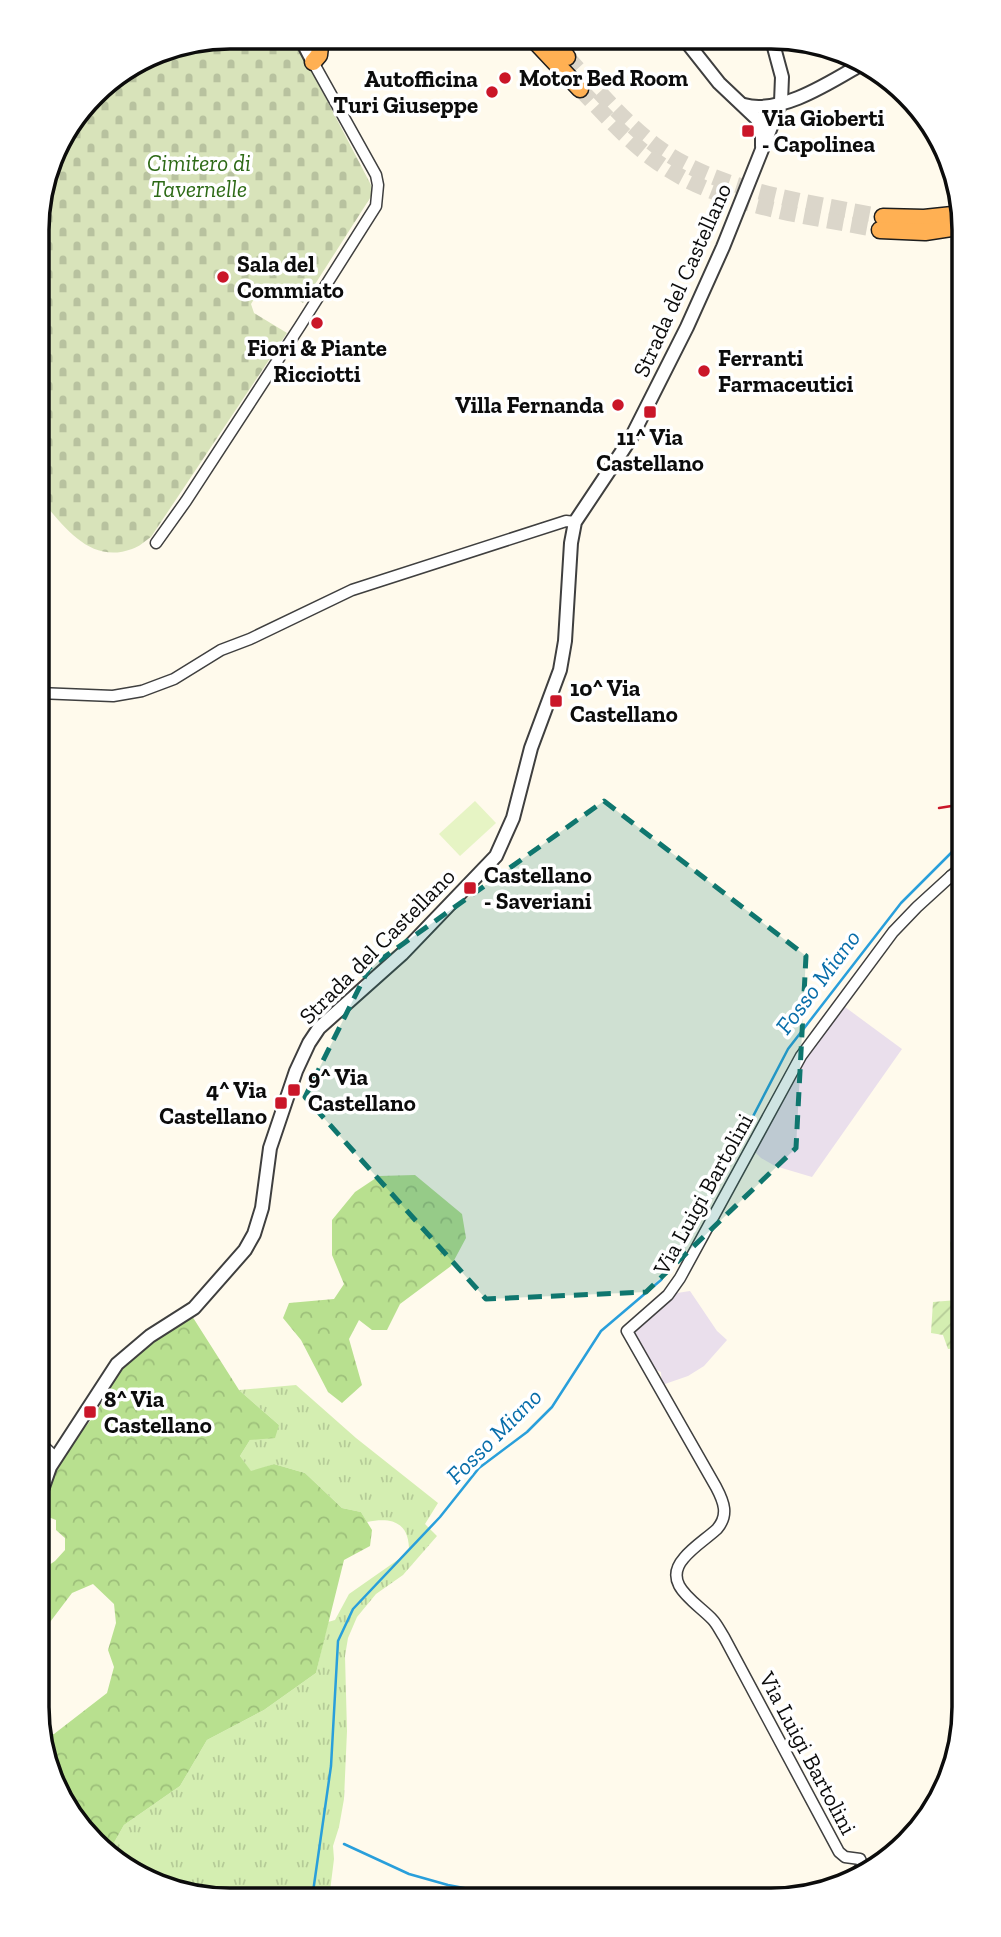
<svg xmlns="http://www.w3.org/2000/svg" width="1001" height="1937" font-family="'Zilla Slab',serif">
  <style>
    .industrial { fill: #eadfec }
    .grass { fill: url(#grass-tufts) }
    .forest { fill: url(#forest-crowns) }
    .cemetery { fill: url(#cemetery-stones) }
    .garden { fill: url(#garden-furrows) }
    .pitch { fill: #e6f4c4 }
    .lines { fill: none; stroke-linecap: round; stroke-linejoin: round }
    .stream { stroke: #299fdb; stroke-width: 2.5 }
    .trunk-tunnel { stroke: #dbd6ca; stroke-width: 16; stroke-dasharray: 16 8; stroke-linecap: butt }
    .minor-casing { stroke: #3f3f3f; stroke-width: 13 }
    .tertiary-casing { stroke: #3f3f3f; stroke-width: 16 }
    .trunk-casing { stroke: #1d1d1d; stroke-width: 19 }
    .minor { stroke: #fff; stroke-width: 10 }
    .tertiary { stroke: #fff; stroke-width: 12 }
    .trunk { stroke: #ffb053; stroke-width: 16 }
    .rail { stroke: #ca1629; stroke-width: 2.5 }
    .marked { fill: #0f766e; fill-opacity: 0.2; stroke: #0f766e; stroke-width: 5; stroke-dasharray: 14 9; stroke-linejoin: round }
    .poi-dot { fill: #ca1629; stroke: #fff; stroke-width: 2.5 }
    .labels { text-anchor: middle; stroke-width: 7; stroke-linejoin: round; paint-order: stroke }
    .poi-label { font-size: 23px; font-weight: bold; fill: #0c0c0c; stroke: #fff; text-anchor: start }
    .park-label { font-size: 23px; font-style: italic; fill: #2d6a16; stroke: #fff }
    .street-label { font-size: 23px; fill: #0c0c0c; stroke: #fff }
    .water-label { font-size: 24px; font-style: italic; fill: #096eaa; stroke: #fff }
    .rim { fill: none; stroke: #0c0c0c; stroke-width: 3.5 }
  </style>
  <defs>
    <pattern id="grass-tufts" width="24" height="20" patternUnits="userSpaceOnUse" patternTransform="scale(1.75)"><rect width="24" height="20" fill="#d4eeb1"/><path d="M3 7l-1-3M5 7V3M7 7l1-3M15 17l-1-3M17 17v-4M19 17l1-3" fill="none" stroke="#b5cb97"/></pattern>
    <pattern id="forest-crowns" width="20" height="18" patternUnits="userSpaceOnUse" patternTransform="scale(1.75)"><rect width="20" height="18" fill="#b8e08f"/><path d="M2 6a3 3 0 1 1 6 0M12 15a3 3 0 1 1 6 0" fill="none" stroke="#9dbf7a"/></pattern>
    <pattern id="cemetery-stones" width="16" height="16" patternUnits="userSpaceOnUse" patternTransform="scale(1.75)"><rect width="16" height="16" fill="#d8e3ba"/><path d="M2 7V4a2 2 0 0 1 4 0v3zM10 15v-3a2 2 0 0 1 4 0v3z" fill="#b8c29f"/></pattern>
    <pattern id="garden-furrows" width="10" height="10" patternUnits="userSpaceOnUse" patternTransform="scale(1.75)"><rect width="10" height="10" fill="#d4eeb1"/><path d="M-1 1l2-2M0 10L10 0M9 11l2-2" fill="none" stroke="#b5cb97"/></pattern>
  </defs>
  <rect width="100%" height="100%" fill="#fffaec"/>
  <!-- industrial -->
  <g class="industrial">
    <path d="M 845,1007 L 902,1049 L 812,1177 L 775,1166 L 761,1158 L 754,1151 L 804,1060 Z"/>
    <path d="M 690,1291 L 717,1331 L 727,1340 L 704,1366 L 688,1376 L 662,1385 L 661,1372 L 652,1368 L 635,1339 L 635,1331 L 677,1293 Z"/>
  </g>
  <!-- grass -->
  <path class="grass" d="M 296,1385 L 356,1438 L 438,1503 L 425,1524 L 437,1536 L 403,1575 L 376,1594 L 357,1617 L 348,1638 L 345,1656 L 347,1731 L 344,1799 L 339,1827 L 333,1846 L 334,1859 L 329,1899 L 204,1899 L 107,1855 L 124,1825 L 180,1786 L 207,1740 L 264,1710 L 316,1673 L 328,1622 L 335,1620 L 349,1594 L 399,1559 L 409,1548 C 408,1521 390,1517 367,1522 L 361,1512 L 342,1508 L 305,1473 L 274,1464 L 251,1472 L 240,1456 L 250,1440 L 279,1425 L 239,1390 Z"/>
  <!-- forest -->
  <g class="forest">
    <path d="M 415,1175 L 462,1214 L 466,1238 L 451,1266 L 400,1304 L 387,1330 L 372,1330 L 359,1320 L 349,1339 L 362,1385 L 342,1403 L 328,1392 L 301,1340 L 283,1318 L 289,1303 L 334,1299 L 344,1284 L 332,1255 L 332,1220 L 355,1192 L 379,1176 Z"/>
    <path d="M 192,1316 L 239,1390 L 279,1425 L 275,1438 L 250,1440 L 240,1456 L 251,1471 L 274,1464 L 305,1473 L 342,1508 L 361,1512 L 372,1530 L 370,1546 L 344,1560 L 316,1673 L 264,1710 L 207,1740 L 180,1786 L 124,1825 L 107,1855 L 103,1853 L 47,1769 L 41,1734 L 54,1734 L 107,1693 L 114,1667 L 108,1650 L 116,1623 L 114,1604 L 93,1584 L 72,1593 L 44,1630 L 44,1655 L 37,1688 L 37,1573 L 55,1561 L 65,1550 L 65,1538 L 56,1530 L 56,1520 L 38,1513 C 42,1498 46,1481 54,1467 C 65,1446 106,1412 104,1390 L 134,1354 Z"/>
  </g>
  <!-- cemetery -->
  <path class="cemetery" d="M 230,37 L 294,37 L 371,185 L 372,195 L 303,303 L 277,286 L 261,288 L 251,304 L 254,313 L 287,333 L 151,537 C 145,541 139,547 132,549 C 89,565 62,524 38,496 L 38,205 L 57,144 L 102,85 L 156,51 Z"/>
  <!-- garden -->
  <path class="garden" d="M 964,1217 L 964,1347 L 948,1349 L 943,1335 L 931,1333 L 933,1302 L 957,1300 L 950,1243 Z"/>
  <!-- pitch -->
  <path class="pitch" d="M 475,801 L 496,823 L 460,856 L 439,834 Z"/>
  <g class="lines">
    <!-- stream -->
    <g class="stream">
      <path d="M 344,1844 L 409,1874 L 448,1885 L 522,1899"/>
      <path d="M 312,1899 L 331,1766 L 338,1641 L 353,1609 L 440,1517 L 479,1468 L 527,1432 L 552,1407 L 601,1331 L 661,1280 L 694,1230 L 788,1049 L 901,903 L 964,840"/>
    </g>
    <!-- trunk-tunnel -->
    <g class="trunk-tunnel">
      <path d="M 567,57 C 596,88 625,123 659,148 C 720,192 810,202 883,217"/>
      <path d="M 580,89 C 603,113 626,139 653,159 C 717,207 804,215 880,230"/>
    </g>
    <defs>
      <g id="minor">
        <path d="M 156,543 L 186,501 L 300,326 L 376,206 L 378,185 L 376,175 L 313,62"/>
        <path d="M 38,693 L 113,696 L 142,691 L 174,679 L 221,650 L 250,639 L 352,590 L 566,521 L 575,522"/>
        <path d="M 964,890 L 951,876 L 964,865"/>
        <path d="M 37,1440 L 55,1457"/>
        <path d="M 850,1878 L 863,1866 L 860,1859 L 845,1857 L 839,1852 L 724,1637 C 720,1631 717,1624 712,1619 C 696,1602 661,1584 684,1558 C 693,1547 706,1539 717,1529 C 729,1515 724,1502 716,1487 L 627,1331 L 668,1295 L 680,1278 L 801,1056 L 893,932 L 917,907 L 951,876"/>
      </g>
      <g id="tertiary">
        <path d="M 300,37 L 313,62"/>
        <path d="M 685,40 L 719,83 L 757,119 L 762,131 L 762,146"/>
        <path d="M 744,105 C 780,115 829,83 860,65"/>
        <path d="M 37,1504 L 50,1467 L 117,1364 L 150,1336 L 194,1308 L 245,1250 L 254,1234 L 262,1208 L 270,1148 L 296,1071 L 309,1043 L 319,1028 L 402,954 L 496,856 L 513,818 L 531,748 L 560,670 L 565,641 L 571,543 L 575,522 L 631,438 L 687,327 L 723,247 L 781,102 L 782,77 L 772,40"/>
      </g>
      <g id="trunk">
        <path d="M 533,39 L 580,89"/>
        <path d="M 550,39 L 567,57"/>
        <path d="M 313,62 L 319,55 L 321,37"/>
        <path d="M 883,217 L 924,218 L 962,214"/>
        <path d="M 880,230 L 925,232 L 964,226"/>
      </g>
    </defs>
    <!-- minor casing -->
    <use href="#minor" class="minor-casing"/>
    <!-- tertiary casing -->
    <use href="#tertiary" class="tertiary-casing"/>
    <!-- trunk casing -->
    <use href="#trunk" class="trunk-casing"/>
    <!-- minor -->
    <use href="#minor" class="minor"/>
    <!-- tertiary -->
    <use href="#tertiary" class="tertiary"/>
    <!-- trunk -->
    <use href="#trunk" class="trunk"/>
    <!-- rail -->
    <path class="rail" d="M 939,808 L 964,804"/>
  </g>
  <!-- marked area -->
  <path class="marked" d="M 604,801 L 806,956 L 796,1148 L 646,1292 L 486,1299 L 305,1097 L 369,968 Z"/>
  <!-- markers -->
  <g class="poi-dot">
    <circle cx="505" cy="78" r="7"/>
    <circle cx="492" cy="92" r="7"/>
    <rect x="741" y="124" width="14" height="14" rx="3.5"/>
    <circle cx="223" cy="277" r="7"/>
    <circle cx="317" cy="323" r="7"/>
    <circle cx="704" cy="371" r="7"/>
    <circle cx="618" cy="405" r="7"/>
    <rect x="643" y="405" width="14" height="14" rx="3.5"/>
    <rect x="549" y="694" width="14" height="14" rx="3.5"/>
    <rect x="463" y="881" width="14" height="14" rx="3.5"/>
    <rect x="287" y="1083" width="14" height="14" rx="3.5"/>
    <rect x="274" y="1096" width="14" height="14" rx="3.5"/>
    <rect x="83" y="1405" width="14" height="14" rx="3.5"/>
  </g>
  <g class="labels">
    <!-- poi labels -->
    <g class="poi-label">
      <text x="519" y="86">Motor Bed Room</text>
      <text x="478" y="87" text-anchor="end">Autofficina<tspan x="478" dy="26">Turi Giuseppe</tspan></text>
      <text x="762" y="126">Via Gioberti<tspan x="762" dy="26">- Capolinea</tspan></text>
      <text x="237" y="272">Sala del<tspan x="237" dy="26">Commiato</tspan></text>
      <text x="317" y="356" text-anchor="middle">Fiori &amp; Piante<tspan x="317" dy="26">Ricciotti</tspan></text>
      <text x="718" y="366">Ferranti<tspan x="718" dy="26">Farmaceutici</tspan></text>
      <text x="604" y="413" text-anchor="end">Villa Fernanda</text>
      <text x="650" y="445" text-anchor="middle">11^ Via<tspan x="650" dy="26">Castellano</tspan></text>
      <text x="570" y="696">10^ Via<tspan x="570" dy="26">Castellano</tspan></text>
      <text x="484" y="883">Castellano<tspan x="484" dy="26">- Saveriani</tspan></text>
      <text x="308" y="1085">9^ Via<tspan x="308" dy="26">Castellano</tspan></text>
      <text x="267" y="1098" text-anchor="end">4^ Via<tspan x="267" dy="26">Castellano</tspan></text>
      <text x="104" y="1407">8^ Via<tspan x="104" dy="26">Castellano</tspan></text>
    </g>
    <!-- park labels -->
    <g class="park-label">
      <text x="199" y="171">Cimitero di<tspan x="199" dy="26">Tavernelle</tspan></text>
    </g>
    <!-- street labels -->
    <g class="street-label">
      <text transform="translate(682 280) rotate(-66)" y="8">Strada del Castellano</text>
      <text transform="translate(377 946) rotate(-45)" y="8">Strada del Castellano</text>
      <text transform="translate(703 1194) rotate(-61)" y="8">Via Luigi Bartolini</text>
      <text transform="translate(808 1753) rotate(62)" y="8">Via Luigi Bartolini</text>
    </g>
    <!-- water labels -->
    <g class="water-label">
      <text transform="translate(818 982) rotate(-53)" y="8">Fosso Miano</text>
      <text transform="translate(494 1436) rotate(-45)" y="8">Fosso Miano</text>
    </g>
  </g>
  <!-- crop -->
  <path d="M0 0H1001V1937H0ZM230 49H771A181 181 0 0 1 952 230V1707A181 181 0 0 1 771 1888H230A181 181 0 0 1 49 1707V230A181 181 0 0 1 230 49Z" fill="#fff" fill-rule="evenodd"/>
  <path class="rim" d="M230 49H771A181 181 0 0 1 952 230V1707A181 181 0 0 1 771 1888H230A181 181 0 0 1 49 1707V230A181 181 0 0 1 230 49Z"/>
</svg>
